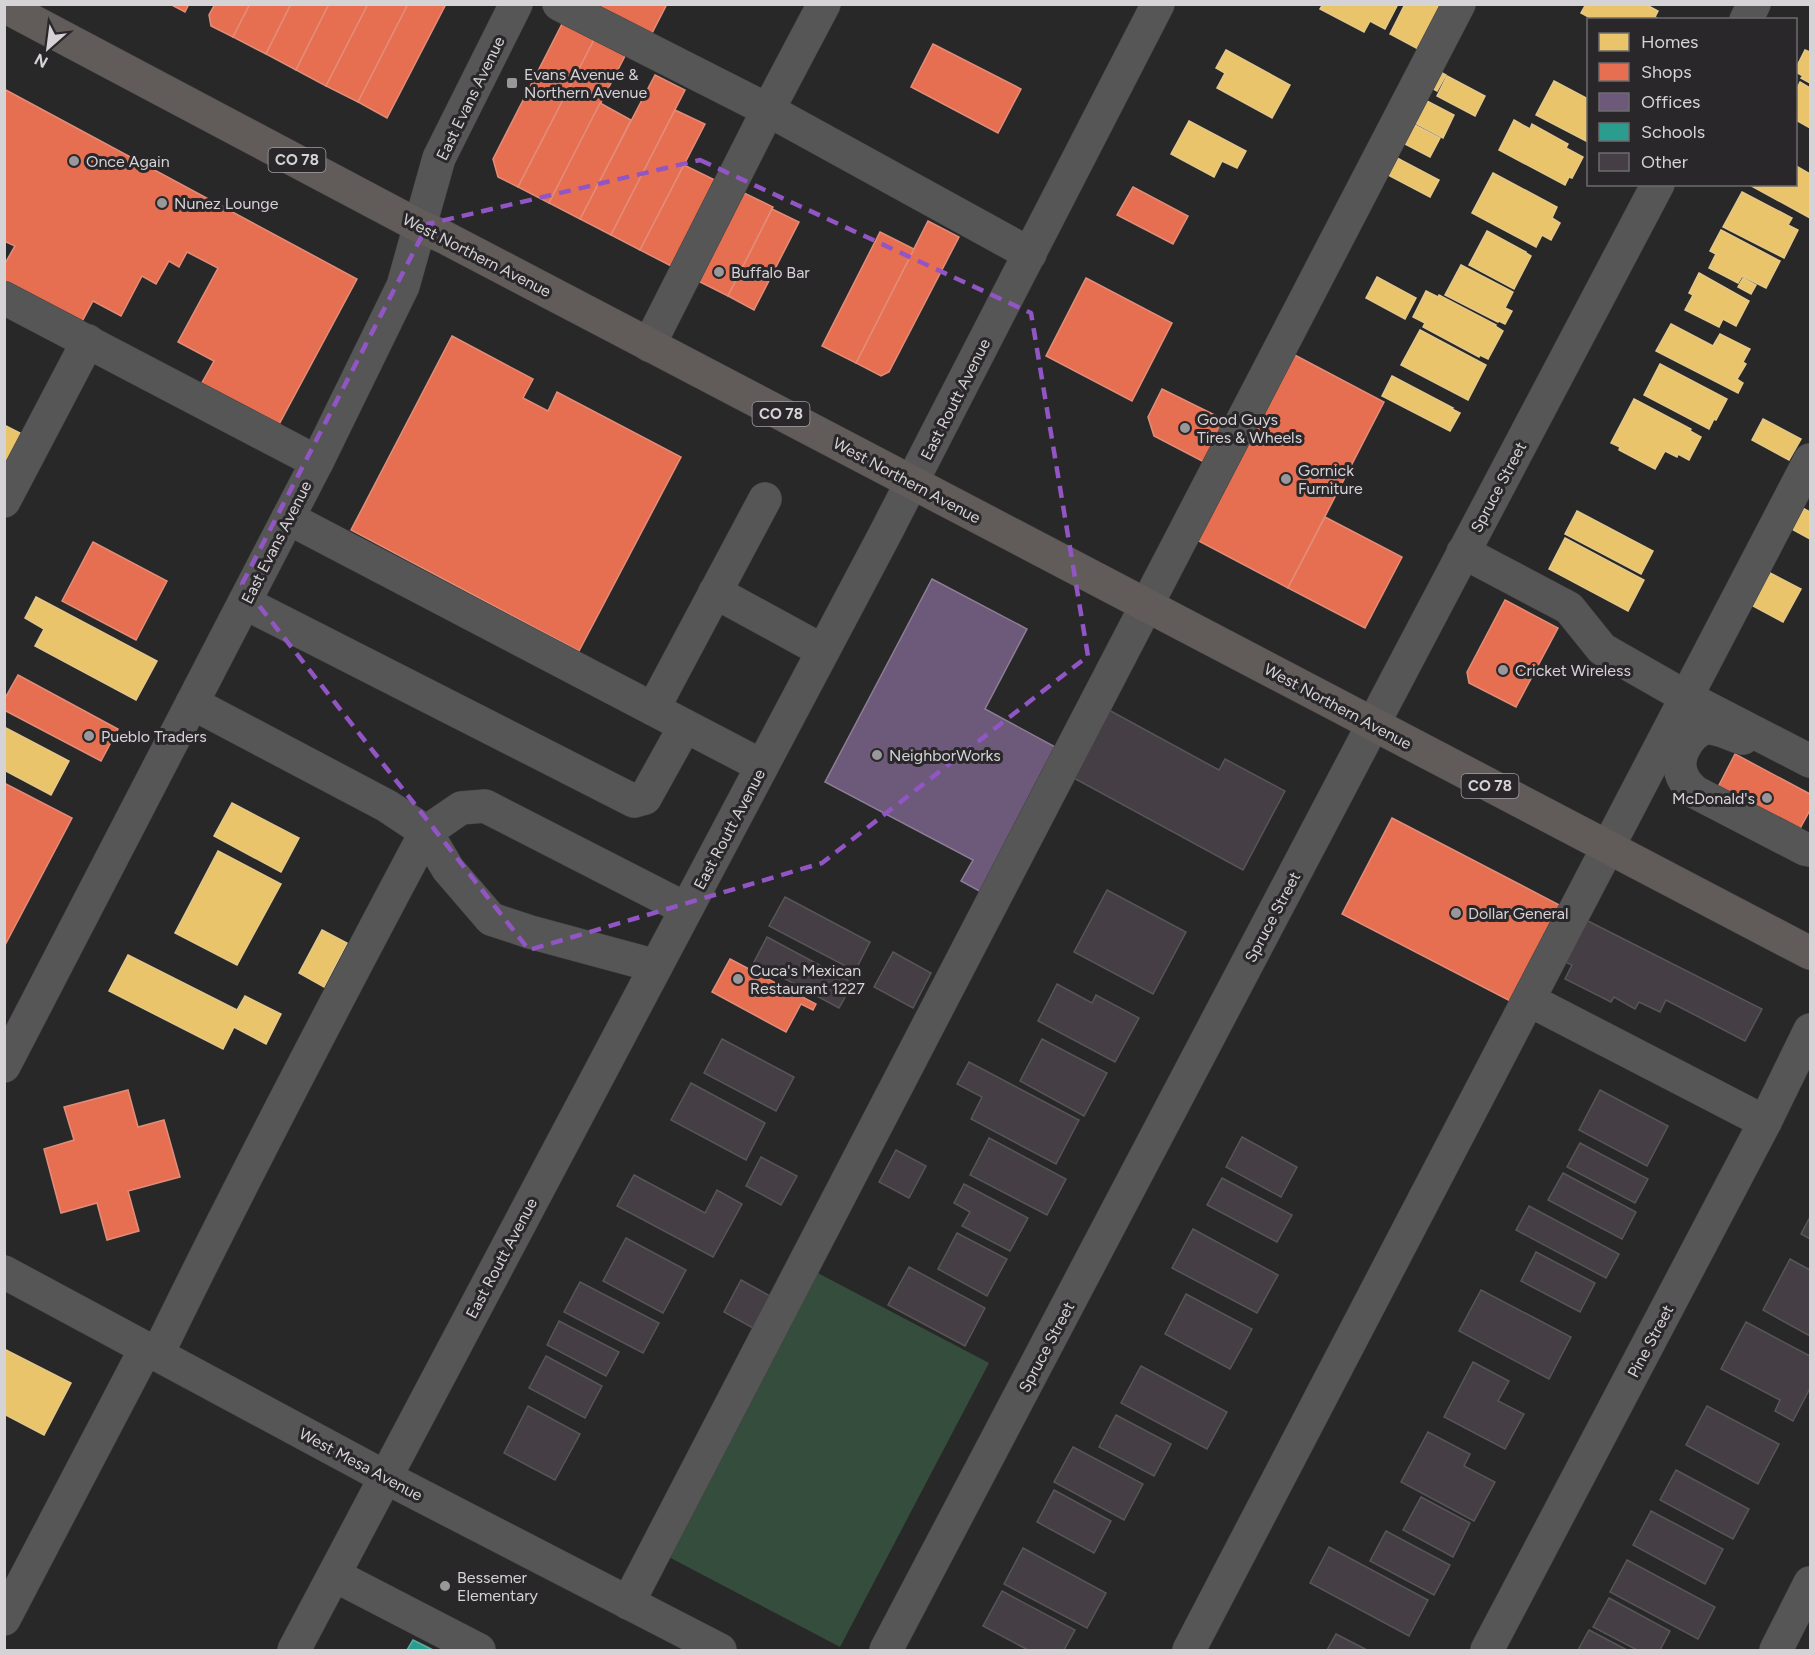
<svg xmlns="http://www.w3.org/2000/svg" width="1815" height="1655" font-family="Figtree,sans-serif">
  <style>
    .green { fill: #344d3d }
    .homes { fill: #e9c46a; stroke: #e3c88a; stroke-width: 1.5 }
    .shops { fill: #e76f51; stroke: #e28d79; stroke-width: 1.5 }
    .offices { fill: #6d597a; stroke: #8c7e95; stroke-width: 1.5 }
    .schools { fill: #2a9d8f; stroke: #5dada4; stroke-width: 1.5 }
    .building { fill: #453e45; stroke: #575657; stroke-width: 1.5 }
    .lines { fill: none; stroke-linecap: round; stroke-linejoin: round }
    .minor-casing { stroke: #454345; stroke-width: 34 }
    .major-casing { stroke: #454345; stroke-width: 34 }
    .minor { stroke: #575657; stroke-width: 33 }
    .major { stroke: #615c5a; stroke-width: 33 }
    .marked { fill: none; stroke: #9256c4; stroke-width: 4.5; stroke-dasharray: 12 8; stroke-linejoin: round }
    .poi-dot { fill: #999799; stroke: #2a272a; stroke-width: 2 }
    .labels { text-anchor: middle; stroke-width: 6; stroke-linejoin: round; paint-order: stroke }
    .shield { fill: #2a272a; stroke: #a29fa2; stroke-width: 1.5 }
    .shield-label { font-size: 15px; font-weight: bold; fill: #d5d3d5 }
    .poi-label { font-size: 16px; fill: #d5d3d5; stroke: #2a272a; text-anchor: start }
    .street-label { font-size: 16px; fill: #d5d3d5; stroke: #2a272a }
  </style>
  <rect width="100%" height="100%" fill="#292829"/>
  <!-- green -->
  <path class="green" d="M 814,1271 L 989,1363 L 840,1647 L 665,1555 Z"/>
  <!-- homes -->
  <g class="homes">
    <path d="M 1323,4 L 1398,4 L 1385,29 L 1370,21 L 1364,32 L 1320,9 Z"/>
    <path d="M 1405,4 L 1444,4 L 1420,50 L 1390,34 Z"/>
    <path d="M 1586,4 L 1645,4 L 1658,11 L 1655,17 L 1660,20 L 1594,20 L 1581,13 Z"/>
    <path d="M 1226,50 L 1290,85 L 1272,118 L 1217,88 L 1225,73 L 1216,68 Z"/>
    <path d="M 1805,50 L 1810,52 L 1810,83 L 1801,78 L 1803,76 L 1796,72 L 1796,68 Z"/>
    <path d="M 1435,69 L 1446,75 L 1437,91 L 1426,85 Z"/>
    <path d="M 1447,76 L 1485,96 L 1475,116 L 1437,96 Z"/>
    <path d="M 1554,81 L 1588,99 L 1588,142 L 1536,115 Z"/>
    <path d="M 1800,82 L 1810,88 L 1810,128 L 1796,120 L 1796,91 Z"/>
    <path d="M 1425,100 L 1454,115 L 1443,138 L 1413,122 Z"/>
    <path d="M 1514,120 L 1530,129 L 1532,124 L 1568,144 L 1566,148 L 1583,157 L 1572,178 L 1569,177 L 1565,185 L 1499,150 Z"/>
    <path d="M 1189,121 L 1246,151 L 1237,168 L 1222,161 L 1214,177 L 1171,154 Z"/>
    <path d="M 1413,124 L 1440,138 L 1430,157 L 1403,143 Z"/>
    <path d="M 1397,158 L 1439,180 L 1430,197 L 1388,175 Z"/>
    <path d="M 1796,166 L 1810,174 L 1810,218 L 1748,184 L 1796,184 Z"/>
    <path d="M 1493,173 L 1557,207 L 1552,218 L 1560,223 L 1551,240 L 1542,235 L 1536,247 L 1472,213 Z"/>
    <path d="M 1742,192 L 1792,218 L 1788,225 L 1798,230 L 1784,258 L 1723,227 Z"/>
    <path d="M 1721,230 L 1780,261 L 1766,288 L 1742,276 L 1738,283 L 1709,268 L 1716,254 L 1710,251 Z"/>
    <path d="M 1487,231 L 1526,252 L 1526,253 L 1531,256 L 1514,289 L 1469,265 Z"/>
    <path d="M 1461,265 L 1513,292 L 1505,308 L 1512,311 L 1505,324 L 1499,321 L 1498,322 L 1445,295 Z"/>
    <path d="M 1699,273 L 1749,301 L 1736,326 L 1723,319 L 1719,327 L 1685,310 L 1693,295 L 1689,293 Z"/>
    <path d="M 1377,277 L 1416,298 L 1405,319 L 1366,298 Z"/>
    <path d="M 1743,278 L 1756,285 L 1751,294 L 1738,287 Z"/>
    <path d="M 1426,291 L 1438,297 L 1439,295 L 1496,325 L 1495,326 L 1503,331 L 1488,359 L 1480,355 L 1479,357 L 1423,327 L 1425,323 L 1413,317 Z"/>
    <path d="M 1671,324 L 1713,346 L 1720,334 L 1750,349 L 1743,362 L 1746,364 L 1737,379 L 1743,383 L 1738,393 L 1656,351 Z"/>
    <path d="M 1420,330 L 1486,365 L 1468,400 L 1401,365 Z"/>
    <path d="M 1660,364 L 1727,399 L 1716,420 L 1714,419 L 1709,429 L 1644,395 Z"/>
    <path d="M 1392,376 L 1453,408 L 1452,409 L 1460,413 L 1450,431 L 1382,396 Z"/>
    <path d="M 1634,399 L 1691,429 L 1690,431 L 1701,437 L 1689,460 L 1678,454 L 1677,457 L 1665,451 L 1655,469 L 1619,450 L 1620,447 L 1611,443 Z"/>
    <path d="M 1763,419 L 1801,439 L 1789,460 L 1752,440 Z"/>
    <path d="M 4,425 L 22,434 L 4,467 Z"/>
    <path d="M 1799,506 L 1810,512 L 1810,539 L 1788,527 Z"/>
    <path d="M 1577,511 L 1653,551 L 1641,574 L 1565,534 Z"/>
    <path d="M 1565,538 L 1644,580 L 1628,611 L 1549,569 Z"/>
    <path d="M 1770,573 L 1801,589 L 1783,622 L 1753,606 Z"/>
    <path d="M 36,597 L 157,661 L 136,700 L 35,646 L 44,629 L 25,618 Z"/>
    <path d="M 4,727 L 69,761 L 51,795 L 4,770 Z"/>
    <path d="M 232,803 L 299,838 L 281,872 L 214,836 Z"/>
    <path d="M 218,851 L 281,884 L 237,965 L 175,933 Z"/>
    <path d="M 322,930 L 347,943 L 324,987 L 299,973 Z"/>
    <path d="M 128,955 L 237,1010 L 245,996 L 281,1014 L 266,1044 L 234,1027 L 223,1049 L 109,991 Z"/>
    <path d="M 4,1349 L 71,1383 L 44,1435 L 4,1414 Z"/>
  </g>
  <!-- shops -->
  <g class="shops">
    <path d="M 170,4 L 189,4 L 185,12 Z"/>
    <path d="M 215,4 L 250,4 L 233,37 L 211,26 L 209,15 Z"/>
    <path d="M 250,4 L 291,4 L 266,54 L 233,37 Z"/>
    <path d="M 291,4 L 329,4 L 296,70 L 266,54 Z"/>
    <path d="M 329,4 L 368,4 L 326,86 L 296,70 Z"/>
    <path d="M 368,4 L 408,4 L 358,102 L 326,86 Z"/>
    <path d="M 408,4 L 446,4 L 387,118 L 358,102 Z"/>
    <path d="M 582,4 L 667,4 L 649,39 Z"/>
    <path d="M 563,22 L 595,38 L 518,187 L 498,177 L 493,159 Z"/>
    <path d="M 595,38 L 626,54 L 549,203 L 518,187 Z"/>
    <path d="M 933,44 L 1021,89 L 998,133 L 911,87 Z"/>
    <path d="M 655,75 L 685,90 L 611,235 L 580,219 Z"/>
    <path d="M 4,89 L 357,279 L 276,430 L 199,388 L 214,361 L 178,342 L 218,268 L 187,252 L 179,267 L 169,261 L 156,284 L 142,276 L 121,316 L 93,301 L 78,329 L 4,289 L 4,265 L 15,246 L 4,241 Z"/>
    <path d="M 600,103 L 631,120 L 580,219 L 549,203 Z"/>
    <path d="M 675,110 L 705,124 L 640,250 L 611,235 Z"/>
    <path d="M 684,165 L 721,183 L 677,269 L 640,250 Z"/>
    <path d="M 1133,187 L 1188,216 L 1173,244 L 1117,215 Z"/>
    <path d="M 744,193 L 773,207 L 728,296 L 698,281 Z"/>
    <path d="M 772,209 L 799,222 L 754,310 L 728,296 Z"/>
    <path d="M 928,221 L 959,237 L 889,372 L 881,376 L 856,363 Z"/>
    <path d="M 880,232 L 914,249 L 856,363 L 822,346 Z"/>
    <path d="M 1086,278 L 1172,323 L 1132,401 L 1046,356 Z"/>
    <path d="M 452,336 L 533,379 L 523,398 L 548,411 L 557,392 L 681,457 L 579,651 L 351,530 Z"/>
    <path d="M 1289,352 L 1384,402 L 1288,588 L 1193,538 Z"/>
    <path d="M 1162,389 L 1225,420 L 1204,462 L 1154,436 L 1148,417 Z"/>
    <path d="M 1325,517 L 1402,557 L 1365,628 L 1288,588 Z"/>
    <path d="M 93,542 L 167,581 L 136,640 L 62,601 Z"/>
    <path d="M 1505,600 L 1558,628 L 1516,707 L 1469,683 L 1467,672 Z"/>
    <path d="M 18,675 L 118,729 L 101,761 L 4,710 L 4,700 Z"/>
    <path d="M 1735,754 L 1810,794 L 1810,810 L 1797,834 L 1716,791 Z"/>
    <path d="M 4,783 L 72,818 L 4,947 Z"/>
    <path d="M 1392,818 L 1567,909 L 1518,1005 L 1342,914 Z"/>
    <path d="M 730,959 L 816,1004 L 813,1010 L 801,1004 L 786,1032 L 712,992 Z"/>
    <path d="M 128,1090 L 138,1127 L 164,1120 L 180,1177 L 128,1191 L 139,1231 L 107,1240 L 97,1203 L 61,1213 L 44,1149 L 74,1140 L 64,1107 Z"/>
  </g>
  <!-- offices -->
  <path class="offices" d="M 932,579 L 1027,629 L 985,709 L 1059,749 L 983,893 L 961,881 L 973,860 L 825,782 Z"/>
  <!-- schools -->
  <path class="schools" d="M 413,1640 L 433,1650 L 407,1650 Z"/>
  <!-- building -->
  <g class="building">
    <path d="M 1107,709 L 1219,770 L 1225,759 L 1285,791 L 1243,870 L 1070,776 Z"/>
    <path d="M 1107,890 L 1186,932 L 1153,994 L 1074,952 Z"/>
    <path d="M 785,897 L 870,942 L 855,971 L 769,926 Z"/>
    <path d="M 1584,919 L 1762,1009 L 1745,1041 L 1666,1000 L 1660,1012 L 1639,1002 L 1635,1009 L 1614,997 L 1611,1002 L 1565,979 L 1572,965 L 1563,961 Z"/>
    <path d="M 767,937 L 853,983 L 839,1008 L 754,962 Z"/>
    <path d="M 893,952 L 931,973 L 913,1008 L 874,987 Z"/>
    <path d="M 1057,984 L 1092,1003 L 1096,995 L 1139,1018 L 1115,1062 L 1038,1021 Z"/>
    <path d="M 722,1039 L 794,1077 L 776,1111 L 704,1073 Z"/>
    <path d="M 1042,1039 L 1107,1073 L 1084,1116 L 1020,1081 Z"/>
    <path d="M 969,1062 L 1079,1120 L 1056,1164 L 971,1119 L 982,1097 L 957,1084 Z"/>
    <path d="M 691,1083 L 765,1123 L 746,1160 L 671,1120 Z"/>
    <path d="M 1600,1090 L 1668,1126 L 1647,1166 L 1579,1130 Z"/>
    <path d="M 1242,1137 L 1297,1167 L 1281,1197 L 1226,1167 Z"/>
    <path d="M 989,1138 L 1066,1179 L 1047,1215 L 970,1175 Z"/>
    <path d="M 1580,1143 L 1648,1179 L 1635,1203 L 1567,1167 Z"/>
    <path d="M 896,1150 L 926,1166 L 909,1198 L 879,1182 Z"/>
    <path d="M 761,1157 L 797,1176 L 781,1205 L 746,1186 Z"/>
    <path d="M 1563,1173 L 1636,1212 L 1622,1239 L 1548,1200 Z"/>
    <path d="M 634,1175 L 705,1213 L 717,1190 L 742,1204 L 713,1257 L 617,1206 Z"/>
    <path d="M 1222,1178 L 1292,1215 L 1277,1242 L 1207,1205 Z"/>
    <path d="M 964,1184 L 1028,1218 L 1010,1251 L 962,1226 L 970,1212 L 954,1203 Z"/>
    <path d="M 1529,1206 L 1619,1254 L 1606,1278 L 1516,1230 Z"/>
    <path d="M 1810,1217 L 1810,1239 L 1801,1234 Z"/>
    <path d="M 1193,1229 L 1278,1275 L 1257,1313 L 1172,1268 Z"/>
    <path d="M 957,1233 L 1007,1259 L 987,1296 L 938,1269 Z"/>
    <path d="M 626,1238 L 686,1270 L 663,1313 L 603,1281 Z"/>
    <path d="M 1536,1252 L 1595,1283 L 1580,1312 L 1521,1281 Z"/>
    <path d="M 1790,1259 L 1810,1270 L 1810,1336 L 1763,1310 Z"/>
    <path d="M 909,1267 L 985,1308 L 965,1346 L 888,1305 Z"/>
    <path d="M 741,1280 L 770,1296 L 753,1328 L 724,1312 Z"/>
    <path d="M 580,1282 L 659,1323 L 643,1353 L 564,1312 Z"/>
    <path d="M 1481,1290 L 1571,1337 L 1549,1379 L 1459,1331 Z"/>
    <path d="M 1186,1294 L 1252,1329 L 1230,1369 L 1165,1334 Z"/>
    <path d="M 559,1321 L 619,1352 L 606,1376 L 547,1345 Z"/>
    <path d="M 1746,1322 L 1810,1356 L 1810,1388 L 1793,1421 L 1775,1411 L 1780,1400 L 1721,1369 Z"/>
    <path d="M 546,1356 L 602,1386 L 585,1418 L 529,1388 Z"/>
    <path d="M 1473,1362 L 1509,1381 L 1498,1401 L 1524,1414 L 1505,1449 L 1444,1417 Z"/>
    <path d="M 1141,1366 L 1227,1412 L 1207,1449 L 1121,1403 Z"/>
    <path d="M 528,1406 L 580,1434 L 555,1480 L 504,1453 Z"/>
    <path d="M 1707,1406 L 1779,1444 L 1758,1484 L 1686,1445 Z"/>
    <path d="M 1116,1415 L 1171,1444 L 1154,1476 L 1099,1447 Z"/>
    <path d="M 1428,1432 L 1470,1454 L 1464,1466 L 1495,1482 L 1474,1521 L 1401,1482 Z"/>
    <path d="M 1073,1447 L 1143,1484 L 1124,1520 L 1054,1482 Z"/>
    <path d="M 1676,1470 L 1749,1509 L 1733,1539 L 1660,1500 Z"/>
    <path d="M 1054,1490 L 1111,1521 L 1094,1553 L 1037,1522 Z"/>
    <path d="M 1421,1497 L 1470,1523 L 1453,1557 L 1403,1530 Z"/>
    <path d="M 1651,1511 L 1723,1549 L 1705,1584 L 1633,1545 Z"/>
    <path d="M 1386,1531 L 1450,1565 L 1434,1595 L 1370,1561 Z"/>
    <path d="M 1329,1547 L 1428,1600 L 1409,1636 L 1310,1583 Z"/>
    <path d="M 1023,1548 L 1106,1593 L 1087,1628 L 1004,1584 Z"/>
    <path d="M 1627,1560 L 1715,1607 L 1698,1639 L 1610,1592 Z"/>
    <path d="M 1002,1591 L 1075,1630 L 1064,1650 L 1028,1650 L 983,1626 Z"/>
    <path d="M 1609,1598 L 1670,1631 L 1660,1650 L 1637,1650 L 1593,1627 Z"/>
    <path d="M 1589,1630 L 1627,1650 L 1578,1650 Z"/>
    <path d="M 1336,1634 L 1367,1650 L 1327,1650 Z"/>
  </g>
  <g class="lines">
    <defs>
      <g id="minor">
        <path d="M 559,4 L 768,110 L 1030,254"/>
        <path d="M 1746,20 L 1754,4"/>
        <path d="M 4,298 L 317,462"/>
        <path d="M 649,345 L 768,110 L 824,4"/>
        <path d="M 4,501 L 88,341"/>
        <path d="M 288,518 L 762,766"/>
        <path d="M 1463,552 L 1569,608 L 1602,649 L 1686,697 L 1810,761"/>
        <path d="M 715,592 L 823,651"/>
        <path d="M 245,603 L 634,801 L 645,798 L 685,726"/>
        <path d="M 653,709 L 765,499"/>
        <path d="M 1743,738 C 1733,736 1722,729 1711,728 C 1693,726 1678,752 1680,768 C 1682,779 1687,785 1695,792 L 1805,849 L 1810,850"/>
        <path d="M 656,966 L 530,932 L 491,919 L 448,869 L 426,832 L 461,808 L 485,806 L 686,909"/>
        <path d="M 1529,1000 L 1765,1122"/>
        <path d="M 4,1066 L 317,462 L 403,286 L 439,158 L 516,4"/>
        <path d="M 4,1272 L 385,1477 L 720,1650"/>
        <path d="M 157,1355 C 243,1178 334,1005 426,832 L 387,806 L 192,703"/>
        <path d="M 334,1575 L 479,1650"/>
        <path d="M 628,1603 L 1459,4"/>
        <path d="M 4,1619 L 146,1348"/>
        <path d="M 294,1650 L 884,536 L 1158,4"/>
        <path d="M 886,1650 L 1409,656 L 1658,184"/>
        <path d="M 1189,1650 L 1810,460"/>
        <path d="M 1487,1650 L 1765,1122 L 1810,1030"/>
        <path d="M 1776,1650 L 1810,1583"/>
      </g>
      <path id="major" d="M 4,6 L 419,226 L 444,237 L 1810,953"/>
    </defs>
    <!-- minor casing -->
    <use href="#minor" class="minor-casing"/>
    <!-- major casing -->
    <use href="#major" class="major-casing"/>
    <!-- minor -->
    <use href="#minor" class="minor"/>
    <!-- major -->
    <use href="#major" class="major"/>
  </g>
  <!-- marked area -->
  <path class="marked" d="M 700,160 L 1031,313 L 1088,656 L 822,863 L 529,950 L 242,584 L 428,224 Z"/>
  <!-- markers -->
  <g class="poi-dot">
    <rect x="506" y="77" width="12" height="12" rx="3"/>
    <circle cx="74" cy="161" r="6"/>
    <circle cx="162" cy="203" r="6"/>
    <circle cx="719" cy="272" r="6"/>
    <circle cx="1185" cy="428" r="6"/>
    <circle cx="1286" cy="479" r="6"/>
    <circle cx="1503" cy="670" r="6"/>
    <circle cx="89" cy="736" r="6"/>
    <circle cx="877" cy="755" r="6"/>
    <circle cx="1767" cy="798" r="6"/>
    <circle cx="1456" cy="913" r="6"/>
    <circle cx="738" cy="979" r="6"/>
    <circle cx="445" cy="1586" r="6"/>
  </g>
  <g class="labels">
    <!-- shield labels -->
    <g class="shield">
      <rect x="268.5" y="148" width="57" height="24" rx="4.5"/>
      <rect x="752.5" y="402" width="57" height="24" rx="4.5"/>
      <rect x="1461.5" y="774" width="57" height="24" rx="4.5"/>
    </g>
    <g class="shield-label">
      <text x="297" y="165">CO 78</text>
      <text x="781" y="419">CO 78</text>
      <text x="1490" y="791">CO 78</text>
    </g>
    <!-- poi labels -->
    <g class="poi-label">
      <text x="524" y="80">Evans Avenue &amp;<tspan x="524" dy="18">Northern Avenue</tspan></text>
      <text x="86" y="167">Once Again</text>
      <text x="174" y="209">Nunez Lounge</text>
      <text x="731" y="278">Buffalo Bar</text>
      <text x="1197" y="425">Good Guys<tspan x="1197" dy="18">Tires &amp; Wheels</tspan></text>
      <text x="1298" y="476">Gornick<tspan x="1298" dy="18">Furniture</tspan></text>
      <text x="1515" y="676">Cricket Wireless</text>
      <text x="101" y="742">Pueblo Traders</text>
      <text x="889" y="761">NeighborWorks</text>
      <text x="1755" y="804" text-anchor="end">McDonald's</text>
      <text x="1468" y="919">Dollar General</text>
      <text x="750" y="976">Cuca's Mexican<tspan x="750" dy="18">Restaurant 1227</tspan></text>
      <text x="457" y="1583">Bessemer<tspan x="457" dy="18">Elementary</tspan></text>
    </g>
    <!-- street labels -->
    <g class="street-label">
      <text transform="translate(470 98) rotate(-64)" y="6">East Evans Avenue</text>
      <text transform="translate(477 255) rotate(27)" y="6">West Northern Avenue</text>
      <text transform="translate(955 399) rotate(-63)" y="6">East Routt Avenue</text>
      <text transform="translate(907 480) rotate(28)" y="6">West Northern Avenue</text>
      <text transform="translate(1498 487) rotate(-62)" y="6">Spruce Street</text>
      <text transform="translate(276 542) rotate(-63)" y="6">East Evans Avenue</text>
      <text transform="translate(1338 706) rotate(28)" y="6">West Northern Avenue</text>
      <text transform="translate(729 829) rotate(-62)" y="6">East Routt Avenue</text>
      <text transform="translate(1272 917) rotate(-62)" y="6">Spruce Street</text>
      <text transform="translate(501 1258) rotate(-62)" y="6">East Routt Avenue</text>
      <text transform="translate(1650 1341) rotate(-62)" y="6">Pine Street</text>
      <text transform="translate(1046 1347) rotate(-62)" y="6">Spruce Street</text>
      <text transform="translate(361 1464) rotate(28)" y="6">West Mesa Avenue</text>
    </g>
  </g>
  <!-- border -->
  <rect width="1815" height="1655" fill="none" stroke="#d5d3d5" stroke-width="12"/>
  <!-- legend -->
  <rect x="1587" y="18" width="210" height="168" fill="#2a272a" stroke="#6e6c6e" stroke-width="1.5"/>
  <rect x="1599" y="33" width="30" height="18" fill="#e9c46a" stroke="#6e6c6e" stroke-width="1.5"/>
  <text x="1641" y="48" font-size="18" fill="#d5d3d5">Homes</text>
  <rect x="1599" y="63" width="30" height="18" fill="#e76f51" stroke="#6e6c6e" stroke-width="1.5"/>
  <text x="1641" y="78" font-size="18" fill="#d5d3d5">Shops</text>
  <rect x="1599" y="93" width="30" height="18" fill="#6d597a" stroke="#6e6c6e" stroke-width="1.5"/>
  <text x="1641" y="108" font-size="18" fill="#d5d3d5">Offices</text>
  <rect x="1599" y="123" width="30" height="18" fill="#2a9d8f" stroke="#6e6c6e" stroke-width="1.5"/>
  <text x="1641" y="138" font-size="18" fill="#d5d3d5">Schools</text>
  <rect x="1599" y="153" width="30" height="18" fill="#453e45" stroke="#6e6c6e" stroke-width="1.5"/>
  <text x="1641" y="168" font-size="18" fill="#d5d3d5">Other</text>
  <!-- north arrow -->
  <g transform="translate(48 48) rotate(208)" stroke="#2a272a" stroke-width="4.5" paint-order="stroke">
  <path d="M0-4.5L10 22L0 15L-10 22Z" fill="#d5d3d5"/>
  <text y="-9" font-size="16" font-weight="bold" text-anchor="middle" fill="#d5d3d5">N</text>
  </g>
</svg>
